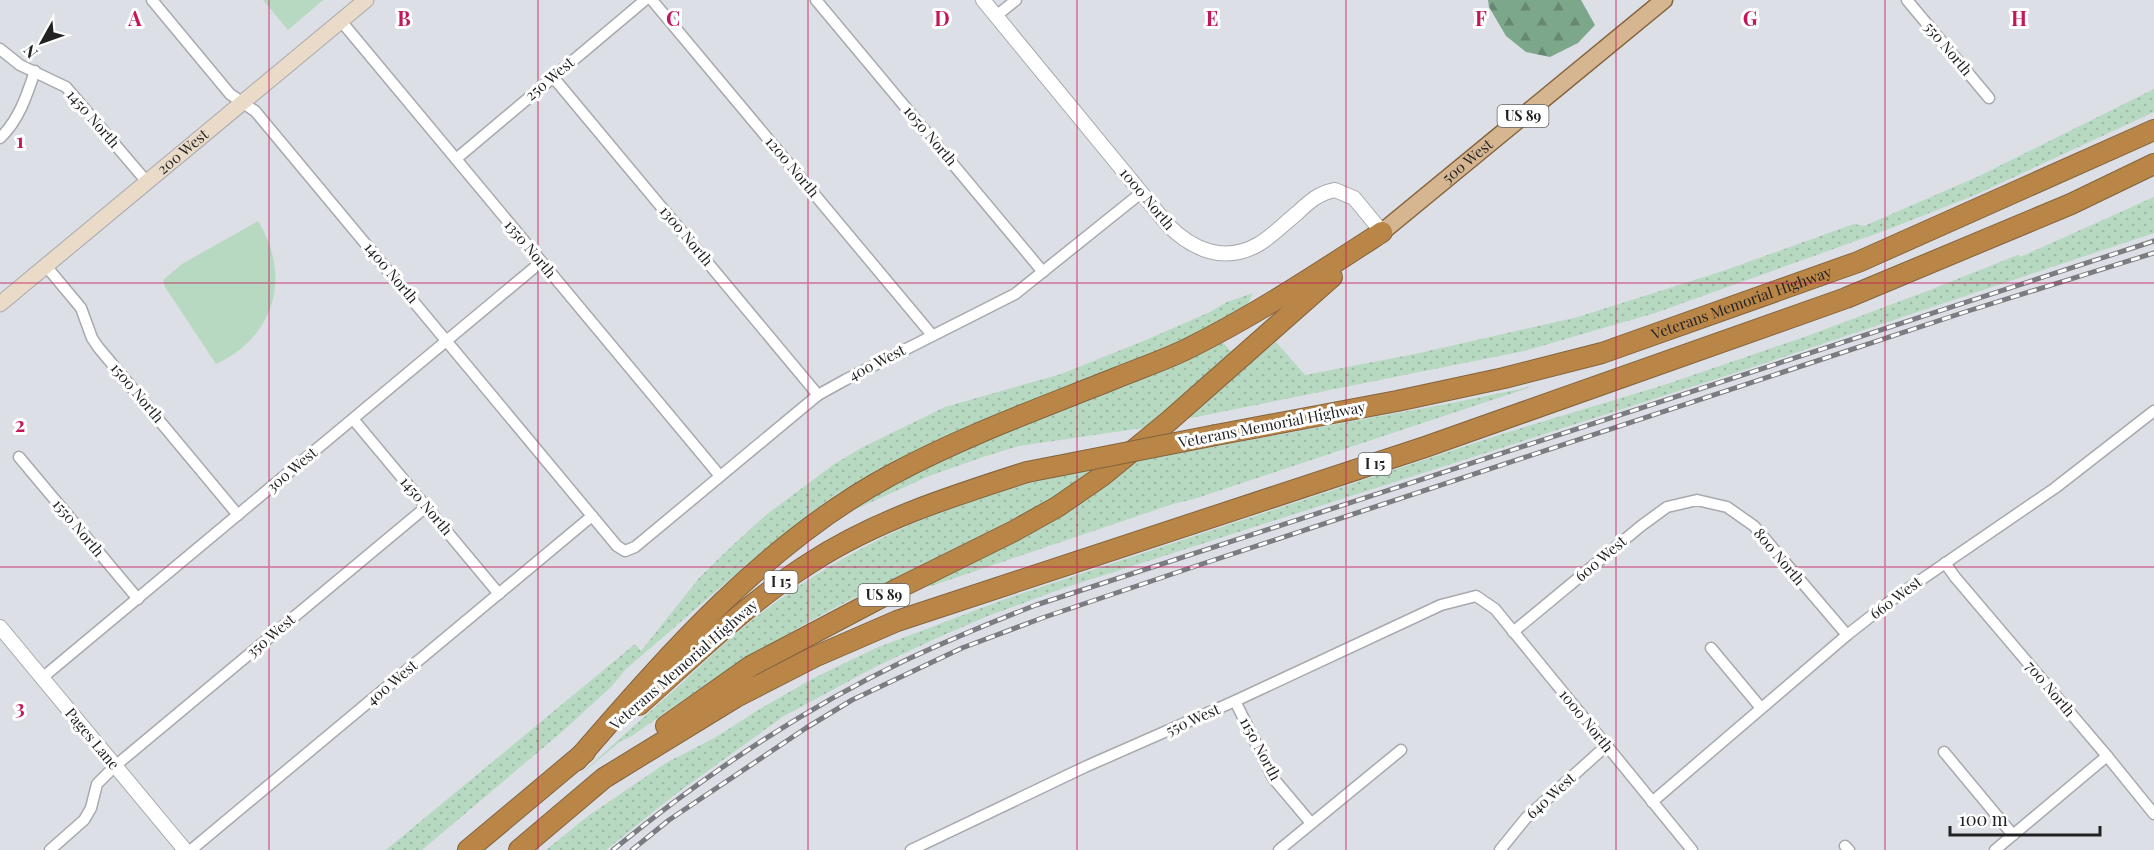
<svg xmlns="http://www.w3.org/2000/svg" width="2154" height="850" font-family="'Playfair Display',serif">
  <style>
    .grass { fill: url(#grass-dots) }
    .forest { fill: url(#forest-firs) }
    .pitch { fill: #b7d9c1 }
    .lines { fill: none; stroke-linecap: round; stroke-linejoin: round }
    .minor-casing { stroke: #a7a9af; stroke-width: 13 }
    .tertiary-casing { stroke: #a7a9af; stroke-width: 16 }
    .secondary-casing { stroke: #a7a9af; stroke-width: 17 }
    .primary-casing { stroke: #84633c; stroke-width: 19 }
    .motorway-casing { stroke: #84633c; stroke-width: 22 }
    .minor { stroke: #fff; stroke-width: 10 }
    .tertiary { stroke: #fff; stroke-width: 14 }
    .secondary { stroke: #eadbc8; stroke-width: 15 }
    .primary { stroke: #d5b691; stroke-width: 16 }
    .motorway { stroke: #b98648; stroke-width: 20 }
    .rail-casing { stroke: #7b7c81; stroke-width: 5 }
    .rail { stroke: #fff; stroke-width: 3; stroke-dasharray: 9; stroke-linecap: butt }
    .motorway-bridge-casing { stroke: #84633c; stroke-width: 22; stroke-linecap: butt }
    .motorway-bridge { stroke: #b98648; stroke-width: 20 }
    .grid { fill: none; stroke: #c2185b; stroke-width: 1.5; stroke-opacity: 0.55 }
    .labels { text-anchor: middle; stroke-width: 6; stroke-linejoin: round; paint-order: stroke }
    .shield { fill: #fff; stroke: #646466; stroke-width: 1.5 }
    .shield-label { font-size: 14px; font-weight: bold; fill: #222225 }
    .street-label { font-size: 15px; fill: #222225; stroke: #fff }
    .grid-label { font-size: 20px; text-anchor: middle; font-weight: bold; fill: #c2185b; stroke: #fff; stroke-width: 6; stroke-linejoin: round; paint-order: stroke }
  </style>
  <defs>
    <pattern id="grass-dots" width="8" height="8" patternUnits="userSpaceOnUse" patternTransform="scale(1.5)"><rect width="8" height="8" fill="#b7d9c1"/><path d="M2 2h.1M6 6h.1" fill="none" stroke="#9dbaa6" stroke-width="1.8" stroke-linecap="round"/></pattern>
    <pattern id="forest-firs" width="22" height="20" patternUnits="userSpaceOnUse" patternTransform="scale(1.5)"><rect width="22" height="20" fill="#7da78a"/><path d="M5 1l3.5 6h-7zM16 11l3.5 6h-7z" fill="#668871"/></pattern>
  </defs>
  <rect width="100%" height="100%" fill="#dcdfe5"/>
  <!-- grass -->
  <g class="grass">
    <path d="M 2154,89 L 2154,112 L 1975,195 L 1889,229 L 1655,313 L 1524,351 L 1181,420 L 1276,342 L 1305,375 L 1415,354 L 1578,317 L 1723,271 L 1854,224 L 1864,226 L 1977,177 Z"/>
    <path d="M 2154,197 L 2154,233 L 1738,372 L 1064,588 L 988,616 L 937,638 L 875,667 L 784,716 L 673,796 L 606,850 L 546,850 L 588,816 L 666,763 L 716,737 L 763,707 L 814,678 L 876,648 L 1008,598 L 1502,434 L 1667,384 L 1807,336 L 1930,290 L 2010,258 L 2018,255 L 2020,257 Z"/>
    <path d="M 1253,293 L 1247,306 L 1179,343 L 843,495 L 839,492 C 764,547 696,609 626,669 L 612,686 L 564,730 L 422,850 L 386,850 L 635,644 L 641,651 L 700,577 L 734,544 L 766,515 L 833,465 L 861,448 L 945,407 L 1061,374 L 1146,340 L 1210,312 L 1227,302 Z"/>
    <path d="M 1222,341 L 1234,355 L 1149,427 L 1019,446 L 983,457 L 929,476 L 843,515 L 891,486 L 956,454 L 1141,378 Z"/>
    <path d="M 1534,386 L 1194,499 L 1173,504 L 931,586 L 923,585 L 1130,462 L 1452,403 Z"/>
    <path d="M 1098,468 L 1064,493 L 950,555 L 948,552 C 908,574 865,591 825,613 C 757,650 694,691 632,736 L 621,741 L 580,775 C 613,744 648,714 681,684 C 699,667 716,650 735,634 C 842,545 961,493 1098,468 Z"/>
  </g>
  <!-- forest -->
  <path class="forest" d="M 1488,0 L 1581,0 L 1595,25 L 1578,43 L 1550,57 L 1526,52 L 1506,36 L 1489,7 Z"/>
  <!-- pitch -->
  <g class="pitch">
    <path d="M 263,0 L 323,0 L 288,30 Z"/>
    <path d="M 258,221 C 292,276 275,337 216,364 L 165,287 L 163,280 L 182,264 Z"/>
  </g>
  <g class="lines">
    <defs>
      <g id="minor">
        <path d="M 152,0 L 230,94 L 255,111 L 617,546 L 625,551 L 635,547 L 818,395 L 845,380 L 1015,294 L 1141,193"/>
        <path d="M 652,0 L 932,335"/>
        <path d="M 816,0 L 1043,272"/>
        <path d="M 1907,0 L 1989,98"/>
        <path d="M 996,16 L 1016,0"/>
        <path d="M 341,21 L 720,476"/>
        <path d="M 0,49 L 20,65 L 66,87 L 147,182"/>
        <path d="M 553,77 L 818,395"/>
        <path d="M 0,138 C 19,120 27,95 35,71"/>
        <path d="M 456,159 L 645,0"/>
        <path d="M 46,266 L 81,308 L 92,338 L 98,347 L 238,515"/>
        <path d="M 353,419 L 499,594"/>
        <path d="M 19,457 L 138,599"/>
        <path d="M 1945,563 L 1955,577 L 2107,756 L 2154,814"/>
        <path d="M 1513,632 L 1641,526 L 1667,507 L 1697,500 L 1727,507 L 1754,526 L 1847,635"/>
        <path d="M 1711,648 L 1761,708"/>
        <path d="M 42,678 L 541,262"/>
        <path d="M 1235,701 L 1273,778 L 1311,823"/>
        <path d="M 1944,752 L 2013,835"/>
        <path d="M 1652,802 L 1847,635 L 1893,599 L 2055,488 L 2154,411"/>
        <path d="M 1845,846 L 1849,850"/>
        <path d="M 50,850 L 84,820 L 91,808 L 97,784 L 115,766 L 426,507"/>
        <path d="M 191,850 L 592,516"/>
        <path d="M 911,850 L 1087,766 L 1235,701 L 1441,605 L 1476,596 L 1495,609 L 1692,850"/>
        <path d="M 1279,850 L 1401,750"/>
        <path d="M 1500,850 L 1526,818 L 1606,746"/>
        <path d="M 1995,850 L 2107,756"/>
      </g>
      <g id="tertiary">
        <path d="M 983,0 L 1167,224 C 1192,250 1225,264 1259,244 C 1272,236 1284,224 1296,214 C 1308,203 1318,193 1335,190 L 1354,198 L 1382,232"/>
        <path d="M 0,627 L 185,850"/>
      </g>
      <g id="secondary">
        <path id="s1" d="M 0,304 L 366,0"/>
      </g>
      <g id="primary">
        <path id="s2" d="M 1382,232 L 1664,0"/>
      </g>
      <g id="motorway">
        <path id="s3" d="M 1216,435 L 1397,401 L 1504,378 L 1602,353 L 1858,262 L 2154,130"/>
        <path d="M 639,705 C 694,656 747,603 810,563 C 876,520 952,496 1027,472"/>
        <path d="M 666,726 L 751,666 L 899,588 L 1014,531 L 1057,507 L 1102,476 L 1169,421 L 1332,277"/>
        <path d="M 577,760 C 669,654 765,543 891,475 C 963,436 1041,408 1116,378 C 1140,368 1165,360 1189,348 C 1257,314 1319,273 1382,232"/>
        <path d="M 468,850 L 585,752"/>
        <path d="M 519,850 L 604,778 L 736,697 L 814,657 L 897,621 L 1425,447 L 1846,298 L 2071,204 L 2154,164"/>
      </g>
    </defs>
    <!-- minor casing -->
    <use href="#minor" class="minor-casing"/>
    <!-- tertiary casing -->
    <use href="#tertiary" class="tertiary-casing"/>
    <!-- secondary casing -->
    <use href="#secondary" class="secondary-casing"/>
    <!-- primary casing -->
    <use href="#primary" class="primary-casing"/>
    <!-- motorway casing -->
    <use href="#motorway" class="motorway-casing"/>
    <!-- minor -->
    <use href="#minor" class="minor"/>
    <!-- tertiary -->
    <use href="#tertiary" class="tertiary"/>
    <!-- secondary -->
    <use href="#secondary" class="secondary"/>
    <!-- primary -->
    <use href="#primary" class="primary"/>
    <!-- motorway -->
    <use href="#motorway" class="motorway"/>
    <defs>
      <g id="rail">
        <path d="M 613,850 C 703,776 801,710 906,660 C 949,640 992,622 1036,605 L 2154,241"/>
        <path d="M 632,850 L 669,820 L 806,728 L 852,700 L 962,648 L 1042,618 L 1199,565 L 1968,311 L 2154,253"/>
      </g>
    </defs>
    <!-- rail casing -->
    <use href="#rail" class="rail-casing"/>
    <!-- rail -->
    <use href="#rail" class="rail"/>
    <defs>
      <path id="motorway-bridge" d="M 1027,472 L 1216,435"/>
    </defs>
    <!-- motorway-bridge casing -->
    <use href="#motorway-bridge" class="motorway-bridge-casing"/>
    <!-- motorway-bridge -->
    <use href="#motorway-bridge" class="motorway-bridge"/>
  </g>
  <!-- grid -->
  <path class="grid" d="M 269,0 L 269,850M 538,0 L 538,850M 808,0 L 808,850M 1077,0 L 1077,850M 1346,0 L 1346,850M 1616,0 L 1616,850M 1885,0 L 1885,850M 0,283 L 2154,283M 0,567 L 2154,567"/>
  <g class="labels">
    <!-- shield labels -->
    <g class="shield">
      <rect x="1497.5" y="105" width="51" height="22" rx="4.5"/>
      <rect x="1358.5" y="453" width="33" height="22" rx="4.5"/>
      <rect x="764.5" y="571" width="33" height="22" rx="4.5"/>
      <rect x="858.5" y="584" width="51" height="22" rx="4.5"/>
    </g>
    <g class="shield-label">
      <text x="1523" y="121">US 89</text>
      <text x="1375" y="469">I 15</text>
      <text x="781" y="587">I 15</text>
      <text x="884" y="600">US 89</text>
    </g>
    <!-- street labels -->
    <g class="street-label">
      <text transform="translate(1948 49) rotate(50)" y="5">550 North</text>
      <text transform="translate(550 79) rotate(-40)" y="5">250 West</text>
      <text transform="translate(93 119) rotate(49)" y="5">1450 North</text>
      <text transform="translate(930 136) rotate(50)" y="5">1050 North</text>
      <text dy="5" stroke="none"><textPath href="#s1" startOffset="238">200 West</textPath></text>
      <text dy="5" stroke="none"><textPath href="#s2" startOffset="111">500 West</textPath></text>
      <text transform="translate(792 167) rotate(50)" y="5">1200 North</text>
      <text transform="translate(1147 199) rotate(50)" y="5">1000 North</text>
      <text transform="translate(686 236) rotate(50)" y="5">1300 North</text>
      <text transform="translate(530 249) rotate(50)" y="5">1350 North</text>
      <text transform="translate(391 273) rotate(50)" y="5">1400 North</text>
      <text dy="5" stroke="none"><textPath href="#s3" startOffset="543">Veterans Memorial Highway</textPath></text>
      <text transform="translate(877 363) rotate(-27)" y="5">400 West</text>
      <text transform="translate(137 393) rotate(50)" y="5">1500 North</text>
      <text transform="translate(1272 425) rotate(-11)" y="5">Veterans Memorial Highway</text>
      <text transform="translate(292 470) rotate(-40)" y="5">300 West</text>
      <text transform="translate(426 506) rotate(50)" y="5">1450 North</text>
      <text transform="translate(78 528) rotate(50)" y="5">1550 North</text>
      <text transform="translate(1779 557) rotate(50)" y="5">800 North</text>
      <text transform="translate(1601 559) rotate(-40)" y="5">600 West</text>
      <text transform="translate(1896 598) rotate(-37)" y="5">660 West</text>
      <text transform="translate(271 636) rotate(-40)" y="5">350 West</text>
      <text transform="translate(684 665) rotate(-41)" y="5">Veterans Memorial Highway</text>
      <text transform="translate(392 683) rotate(-40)" y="5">400 West</text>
      <text transform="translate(2050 689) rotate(50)" y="5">700 North</text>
      <text transform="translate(1193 720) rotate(-24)" y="5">550 West</text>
      <text transform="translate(1586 721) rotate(51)" y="5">1000 North</text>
      <text transform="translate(92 739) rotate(50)" y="5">Pages Lane</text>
      <text transform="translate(1260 749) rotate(62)" y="5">1150 North</text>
      <text transform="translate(1551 796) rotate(-42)" y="5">640 West</text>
    </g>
  </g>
  <g class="grid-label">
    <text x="135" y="26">A</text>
    <text x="404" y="26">B</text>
    <text x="673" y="26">C</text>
    <text x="942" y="26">D</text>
    <text x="1212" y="26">E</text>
    <text x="1481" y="26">F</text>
    <text x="1750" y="26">G</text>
    <text x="2019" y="26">H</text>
    <text x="20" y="148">1</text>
    <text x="20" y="432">2</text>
    <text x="20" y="715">3</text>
  </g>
  <!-- north arrow -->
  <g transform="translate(42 42) rotate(230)" stroke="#ffffff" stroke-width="4.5" paint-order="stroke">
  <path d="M0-4.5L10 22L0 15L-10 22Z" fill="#222225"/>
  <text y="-9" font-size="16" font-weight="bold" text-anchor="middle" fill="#222225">N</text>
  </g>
  <!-- scale -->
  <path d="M1950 826v9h150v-9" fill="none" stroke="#222225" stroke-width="3"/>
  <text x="1959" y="826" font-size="18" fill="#222225" stroke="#ffffff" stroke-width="4.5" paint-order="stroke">100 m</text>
</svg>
